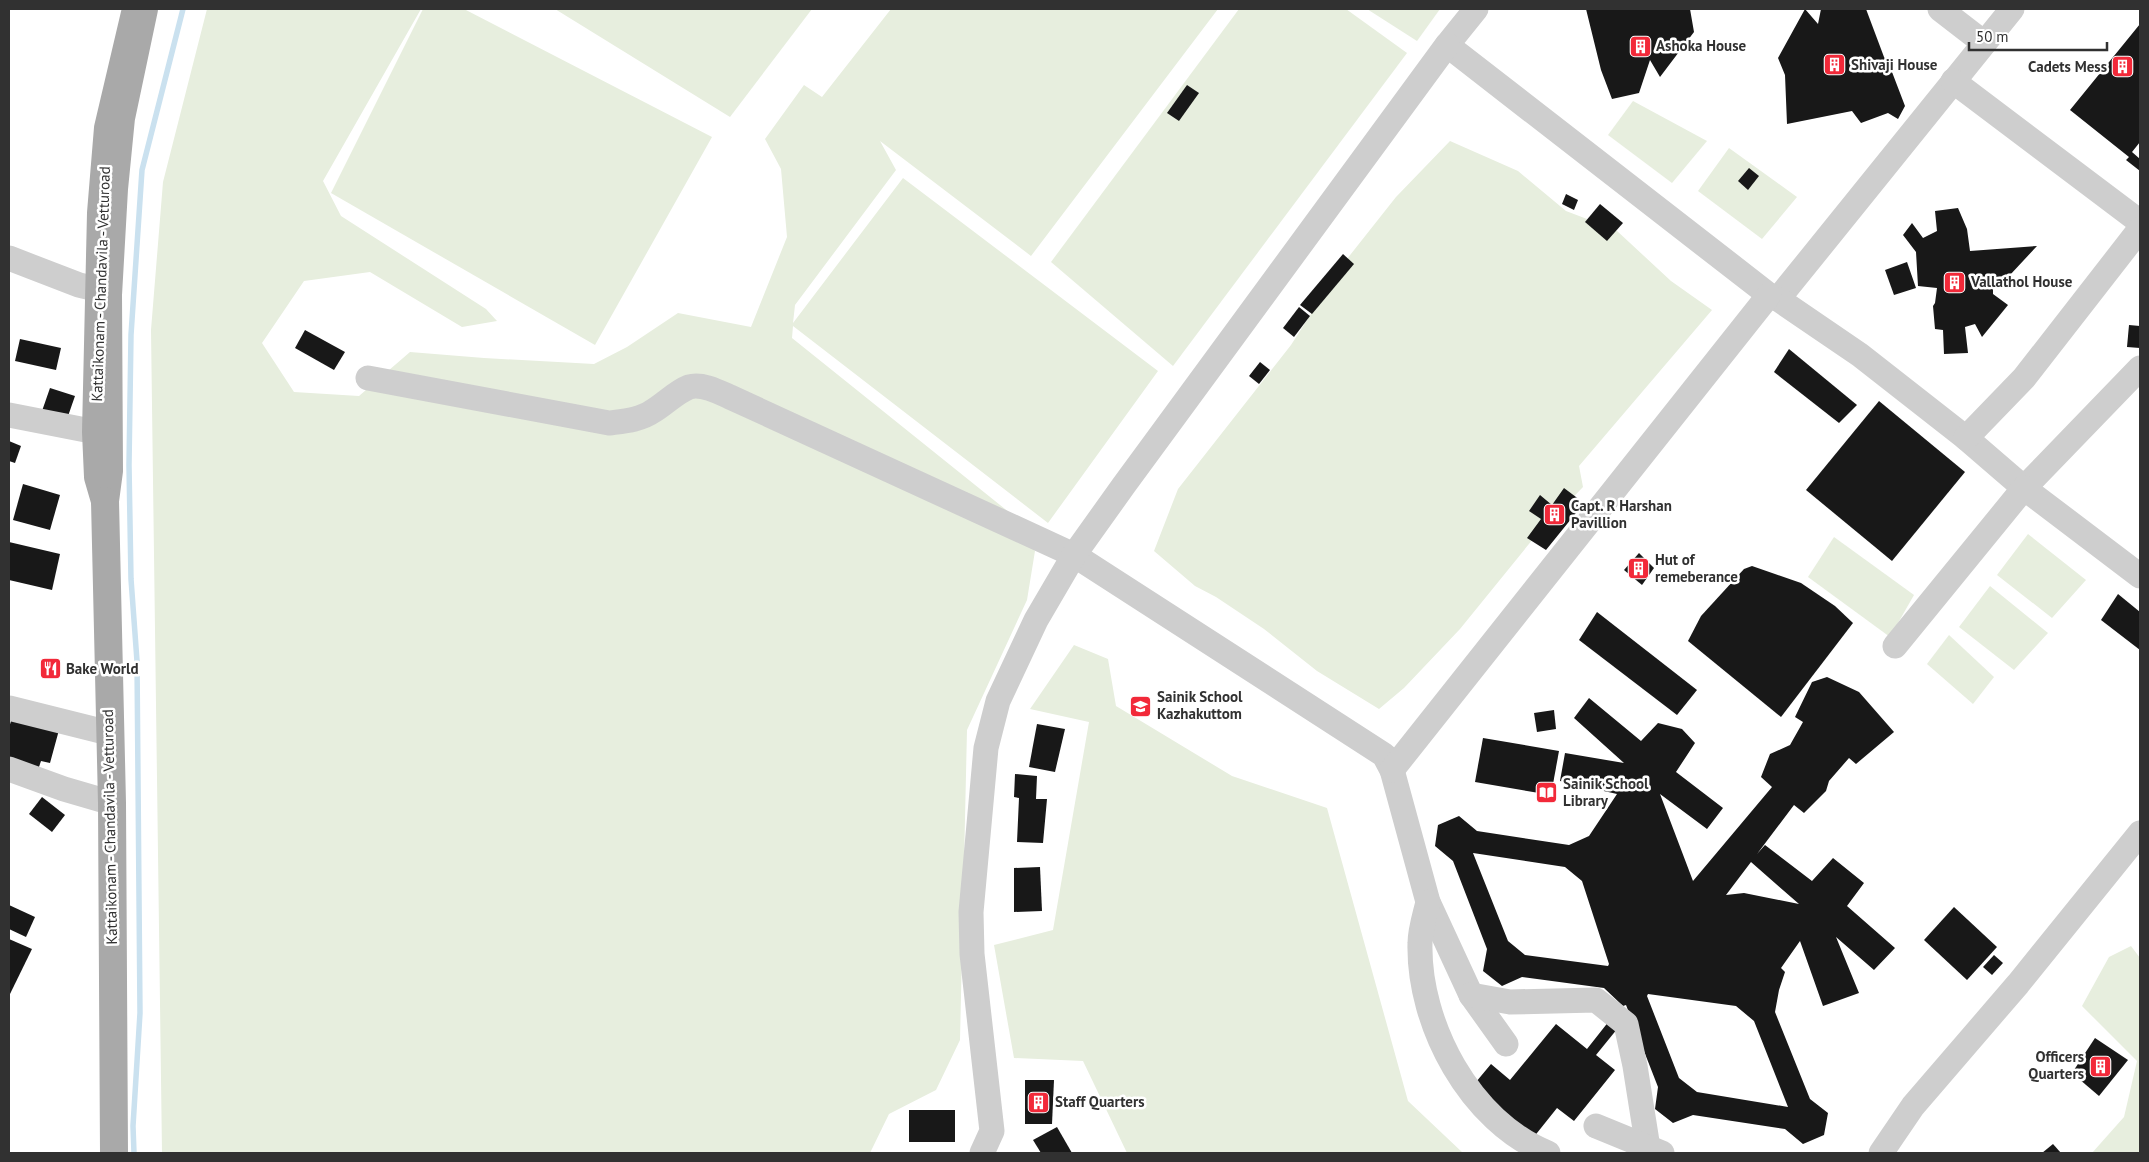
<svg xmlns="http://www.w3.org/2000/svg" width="2149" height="1162" font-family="'PT Sans',sans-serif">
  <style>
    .green { fill: #e7eede }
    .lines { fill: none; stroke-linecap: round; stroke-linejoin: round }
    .stream { stroke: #cae1ef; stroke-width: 5.5 }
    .building { fill: #181818; fill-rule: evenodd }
    .minor { stroke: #cecece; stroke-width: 25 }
    .major { stroke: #a9a9a9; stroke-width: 28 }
    .labels { text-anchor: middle; stroke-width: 5; stroke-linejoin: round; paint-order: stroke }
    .poi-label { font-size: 15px; font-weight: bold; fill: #313131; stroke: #fff; text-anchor: start }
    .street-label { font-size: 15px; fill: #313131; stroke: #fff }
  </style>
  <rect width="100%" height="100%" fill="#fff"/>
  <!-- green -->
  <g class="green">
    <path d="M 207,9 L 421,9 L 323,181 L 341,216 L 486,309 L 497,321 L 462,327 L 370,272 L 304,281 L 262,343 L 294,392 L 359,396 L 410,352 L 484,358 L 594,364 L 627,347 L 678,313 L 751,327 L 787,237 L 781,169 L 765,139 L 804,85 L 822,97 L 891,9 L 1218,9 L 1031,256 L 880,141 L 896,170 L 795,305 L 793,323 L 903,178 L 1158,371 L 1048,523 L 793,326 L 792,338 L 1010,513 L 1035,551 L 1027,600 L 967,730 L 960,1040 L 936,1090 L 889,1114 L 870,1153 L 162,1153 L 151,330 L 163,182 Z"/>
    <path d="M 423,9 L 464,9 L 712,137 L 595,345 L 331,193 Z"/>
    <path d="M 555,9 L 812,9 L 730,117 Z"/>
    <path d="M 1239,9 L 1346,9 L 1407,53 L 1173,366 L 1051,262 Z"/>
    <path d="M 1367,9 L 1440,9 L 1417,41 Z"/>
    <path d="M 1633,101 L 1707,141 L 1672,183 L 1608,135 Z"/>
    <path d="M 1450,141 L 1518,171 L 1566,211 L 1616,230 L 1671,281 L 1712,310 L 1579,466 L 1583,487 L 1533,539 L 1460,629 L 1404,688 L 1379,709 L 1317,671 L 1264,629 L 1216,597 L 1195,586 L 1154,551 L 1178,489 L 1291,345 L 1343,264 L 1396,197 Z"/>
    <path d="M 1729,148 L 1797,197 L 1762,239 L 1698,191 Z"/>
    <path d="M 2028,534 L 2086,580 L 2052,618 L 1997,575 Z"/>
    <path d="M 1834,537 L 1914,595 L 1890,637 L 1808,577 Z"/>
    <path d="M 1990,586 L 2048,633 L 2014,670 L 1959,627 Z"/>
    <path d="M 1949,635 L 1994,677 L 1973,704 L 1927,664 Z"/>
    <path d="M 1074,645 L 1108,659 L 1116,706 L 1232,776 L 1327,808 L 1408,1101 L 1463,1153 L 1127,1153 L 1083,1061 L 1014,1058 L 994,945 L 1053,930 L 1089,722 L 1030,709 Z"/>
    <path d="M 2131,946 L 2140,958 L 2140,1153 L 2092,1153 L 2124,1117 L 2137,1061 L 2082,1006 L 2109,957 Z"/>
  </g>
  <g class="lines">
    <!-- stream -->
    <path class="stream" d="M 134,1153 L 133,1126 L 140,1013 L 137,661 L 131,579 L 129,465 L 131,335 L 142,170 L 183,9"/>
  </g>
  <!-- building -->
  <g class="building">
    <path d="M 1586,9 L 1690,9 L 1694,32 L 1660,77 L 1650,60 L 1639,93 L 1612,99 L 1601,70 Z"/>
    <path d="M 1805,9 L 1818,24 L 1821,9 L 1866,9 L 1884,57 L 1892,72 L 1905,106 L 1898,119 L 1888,113 L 1861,123 L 1852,111 L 1787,124 L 1785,75 L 1778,58 Z"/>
    <path d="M 2140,24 L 2140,142 L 2132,152 L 2140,159 L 2140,171 L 2126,160 L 2129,157 L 2070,110 Z"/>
    <path d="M 1187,85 L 1199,93 L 1179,121 L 1167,113 Z"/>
    <path d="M 1749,168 L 1759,176 L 1748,190 L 1738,181 Z"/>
    <path d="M 1566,194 L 1578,200 L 1574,210 L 1562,204 Z"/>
    <path d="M 1600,204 L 1623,223 L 1607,241 L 1585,222 Z"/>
    <path d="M 1958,208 L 1967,229 L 1970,251 L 2037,246 L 2010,275 L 1993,278 L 1993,294 L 2008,305 L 1982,337 L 1975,324 L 1965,327 L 1968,353 L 1944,354 L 1943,330 L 1935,329 L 1933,306 L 1935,303 L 1937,288 L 1918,286 L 1916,252 L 1903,235 L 1912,223 L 1923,238 L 1937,231 L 1935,211 Z"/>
    <path d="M 1343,254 L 1354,264 L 1312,314 L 1300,305 Z"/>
    <path d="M 1907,262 L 1916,288 L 1894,295 L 1885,270 Z"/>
    <path d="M 1299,307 L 1310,316 L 1294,337 L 1283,328 Z"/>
    <path d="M 2129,325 L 2140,326 L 2140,348 L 2127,347 Z"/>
    <path d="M 305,330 L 345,352 L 334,370 L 295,348 Z"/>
    <path d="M 20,339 L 61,348 L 56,370 L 15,361 Z"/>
    <path d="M 1789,349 L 1857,405 L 1839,423 L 1774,372 Z"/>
    <path d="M 1260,362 L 1270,370 L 1259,384 L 1249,376 Z"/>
    <path d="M 50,388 L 75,396 L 67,419 L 42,411 Z"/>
    <path d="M 1879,401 L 1965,472 L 1892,561 L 1806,490 Z"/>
    <path d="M 9,441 L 21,446 L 15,463 L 9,461 Z"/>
    <path d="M 23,484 L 60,495 L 50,530 L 13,520 Z"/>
    <path d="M 1564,488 L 1584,503 L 1546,550 L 1527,538 L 1541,519 L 1529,511 L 1540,495 L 1552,505 Z"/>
    <path d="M 9,542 L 60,554 L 52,590 L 9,580 Z"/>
    <path d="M 1639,553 L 1654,568 L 1642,585 L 1624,570 Z"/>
    <path d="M 1752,566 L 1801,583 L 1835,606 L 1853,623 L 1781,717 L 1688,641 L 1701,616 L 1744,569 Z"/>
    <path d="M 2118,594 L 2140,612 L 2140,650 L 2101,620 Z"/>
    <path d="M 1597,612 L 1697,690 L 1677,715 L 1579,640 Z"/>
    <path d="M 1827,677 L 1859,692 L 1894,732 L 1856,764 L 1849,758 L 1829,781 L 1826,791 L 1804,813 L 1794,805 L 1757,854 L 1765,845 L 1812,881 L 1833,858 L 1864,883 L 1847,906 L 1895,948 L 1874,970 L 1836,937 L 1859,993 L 1823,1006 L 1800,941 L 1781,968 L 1785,972 L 1779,990 L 1775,1012 L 1810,1099 L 1828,1113 L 1824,1135 L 1803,1144 L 1785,1129 L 1693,1115 L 1673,1123 L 1655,1109 L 1658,1087 L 1626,1005 L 1623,1006 L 1604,988 L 1522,977 L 1502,986 L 1483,971 L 1487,949 L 1453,861 L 1435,846 L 1438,825 L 1459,816 L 1477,831 L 1569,845 L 1589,836 L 1617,794 L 1560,781 L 1565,753 L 1624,763 L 1574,718 L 1589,698 L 1641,741 L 1658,723 L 1682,729 L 1695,743 L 1676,772 L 1723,808 L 1707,829 L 1660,794 L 1693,881 L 1772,787 L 1761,777 L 1770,754 L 1790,745 L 1803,722 L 1795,717 L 1812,682 ZM 1473,853 L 1565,867 L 1582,881 L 1609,964 L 1608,966 L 1525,955 L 1508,941 ZM 1751,862 L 1799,904 L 1744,893 L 1726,895 ZM 1648,994 L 1736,1006 L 1754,1021 L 1788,1107 L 1697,1092 L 1679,1078 L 1647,996 Z"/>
    <path d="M 1554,710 L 1556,729 L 1537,732 L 1534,713 Z"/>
    <path d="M 12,717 L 59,730 L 50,763 L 41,761 L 38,770 L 9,762 L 9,728 Z"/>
    <path d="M 1037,724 L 1065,729 L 1055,772 L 1029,767 Z"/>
    <path d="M 1483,738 L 1559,751 L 1551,795 L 1475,782 Z"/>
    <path d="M 1015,774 L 1037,776 L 1036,799 L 1047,799 L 1043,843 L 1017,842 L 1019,798 L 1014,797 Z"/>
    <path d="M 42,797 L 65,815 L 52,832 L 29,814 Z"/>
    <path d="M 1040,867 L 1042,911 L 1014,912 L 1014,868 Z"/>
    <path d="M 9,905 L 35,917 L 26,937 L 9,929 Z"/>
    <path d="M 1954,907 L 1997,947 L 1967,980 L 1924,940 Z"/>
    <path d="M 9,939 L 32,949 L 10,994 L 9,993 Z"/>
    <path d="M 1994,955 L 2003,963 L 1992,975 L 1983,967 Z"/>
    <path d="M 1613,1016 L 1622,1023 L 1596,1055 L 1615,1070 L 1574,1121 L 1557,1108 L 1533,1138 L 1471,1088 L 1491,1064 L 1510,1080 L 1556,1024 L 1587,1049 Z"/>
    <path d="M 2095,1038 L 2128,1060 L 2099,1096 L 2072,1073 Z"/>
    <path d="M 1025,1080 L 1054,1080 L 1052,1124 L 1025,1124 Z"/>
    <rect x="909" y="1110" width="46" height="32"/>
    <path d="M 1057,1127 L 1072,1153 L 1041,1153 L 1033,1140 Z"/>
    <path d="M 2053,1144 L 2061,1153 L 2042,1153 Z"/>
  </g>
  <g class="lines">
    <!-- minor -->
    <g class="minor">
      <path d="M 1476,9 L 1447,45 L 1769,295 L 1778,299 L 2012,9"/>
      <path d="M 1940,9 L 1984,43"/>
      <path d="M 1953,81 L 2140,222"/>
      <path d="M 9,258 L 79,285 L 100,290"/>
      <path d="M 1778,299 L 1860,355 L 1966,438 L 2024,488 L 2140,368"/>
      <path d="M 368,378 L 609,423 C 624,421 640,420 653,411 C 665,404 676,392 689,387 C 702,383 719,392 730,397 L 1074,555 L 1384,755 L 1392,770 L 1428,902 L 1471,995 L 1506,1044"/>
      <path d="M 9,415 L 96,432"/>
      <path d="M 1966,438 L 2024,378 L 2140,229"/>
      <path d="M 1895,646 L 2024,488 L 2140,576"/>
      <path d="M 9,708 L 109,733"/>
      <path d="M 9,769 L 64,789 L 112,803"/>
      <path d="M 1392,770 L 1769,295"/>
      <path d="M 1428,902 C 1425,915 1420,930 1420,943 C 1418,1024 1470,1122 1548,1153"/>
      <path d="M 1471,995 L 1510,1002 L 1596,1000 L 1626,1024 L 1635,1066 L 1648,1148"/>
      <path d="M 1596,1126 L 1662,1153"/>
      <path d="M 982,1153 L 992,1131 L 972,954 L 971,912 L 986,748 L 998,701 L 1036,620 L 1074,555 L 1124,485 L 1447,45"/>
      <path d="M 1881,1153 L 1913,1106 L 2018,984 L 2140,833"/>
    </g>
    <!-- major -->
    <g class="major">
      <path d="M 136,9 L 108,128 L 101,213 L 96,432 L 98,477 L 105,501 L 109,471 L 108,295 L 114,189 L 121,118 L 144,9"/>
      <path d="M 105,501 L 112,803 L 114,1153"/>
    </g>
  </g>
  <!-- icons -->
  <defs>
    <symbol id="building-square" viewBox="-11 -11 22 22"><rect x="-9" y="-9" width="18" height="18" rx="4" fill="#f22939" stroke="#fff"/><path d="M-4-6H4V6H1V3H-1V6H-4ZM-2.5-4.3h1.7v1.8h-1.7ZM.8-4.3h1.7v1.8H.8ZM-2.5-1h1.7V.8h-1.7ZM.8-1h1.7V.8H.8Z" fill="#fff"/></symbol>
    <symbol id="restaurant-square" viewBox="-11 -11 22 22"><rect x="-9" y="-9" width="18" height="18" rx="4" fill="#f22939" stroke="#fff"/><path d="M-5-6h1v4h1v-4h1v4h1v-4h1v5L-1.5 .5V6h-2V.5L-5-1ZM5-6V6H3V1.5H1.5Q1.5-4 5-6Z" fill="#fff"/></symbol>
    <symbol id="school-square" viewBox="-11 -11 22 22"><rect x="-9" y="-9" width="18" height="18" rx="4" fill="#f22939" stroke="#fff"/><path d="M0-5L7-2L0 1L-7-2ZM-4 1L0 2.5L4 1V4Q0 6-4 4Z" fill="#fff"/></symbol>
    <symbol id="library-square" viewBox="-11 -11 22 22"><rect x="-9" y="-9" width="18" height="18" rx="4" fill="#f22939" stroke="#fff"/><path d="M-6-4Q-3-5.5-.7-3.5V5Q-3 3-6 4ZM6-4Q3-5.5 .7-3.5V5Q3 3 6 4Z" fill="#fff"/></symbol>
  </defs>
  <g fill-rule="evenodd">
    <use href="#building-square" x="1628" y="34" width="25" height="25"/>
    <use href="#building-square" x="1822" y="52" width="25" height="25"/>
    <use href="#building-square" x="2110" y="54" width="25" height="25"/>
    <use href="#building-square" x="1942" y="270" width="25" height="25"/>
    <use href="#building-square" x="1542" y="502" width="25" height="25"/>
    <use href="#building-square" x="1626" y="556" width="25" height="25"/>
    <use href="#restaurant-square" x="38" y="656" width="25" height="25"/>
    <use href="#school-square" x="1128" y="694" width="25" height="25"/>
    <use href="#library-square" x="1534" y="780" width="25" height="25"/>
    <use href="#building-square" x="2088" y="1054" width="25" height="25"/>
    <use href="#building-square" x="1026" y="1090" width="25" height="25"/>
  </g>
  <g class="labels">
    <!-- poi labels -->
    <g class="poi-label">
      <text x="1656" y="51">Ashoka House</text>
      <text x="1851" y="70">Shivaji House</text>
      <text x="2107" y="72" text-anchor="end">Cadets Mess</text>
      <text x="1971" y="287">Vallathol House</text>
      <text x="1571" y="511">Capt. R Harshan<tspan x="1571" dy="17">Pavillion</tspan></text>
      <text x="1655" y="565">Hut of<tspan x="1655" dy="17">remeberance</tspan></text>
      <text x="66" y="674">Bake World</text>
      <text x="1157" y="702">Sainik School<tspan x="1157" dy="17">Kazhakuttom</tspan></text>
      <text x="1563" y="789">Sainik School<tspan x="1563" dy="17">Library</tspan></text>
      <text x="2084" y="1062" text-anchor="end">Officers<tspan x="2084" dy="17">Quarters</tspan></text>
      <text x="1055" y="1107">Staff Quarters</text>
    </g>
    <!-- street labels -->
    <g class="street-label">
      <text transform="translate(101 284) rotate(-88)" y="5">Kattaikonam - Chandavila - Vetturoad</text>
      <text transform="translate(110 827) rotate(-91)" y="5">Kattaikonam - Chandavila - Vetturoad</text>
    </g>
  </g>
  <!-- border -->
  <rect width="2149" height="1162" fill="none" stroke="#313131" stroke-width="20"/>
  <!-- scale -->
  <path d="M1969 42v8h138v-8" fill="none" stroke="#313131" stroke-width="2.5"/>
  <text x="1976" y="42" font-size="15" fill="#313131" stroke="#ffffff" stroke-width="4" paint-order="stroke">50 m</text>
</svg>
